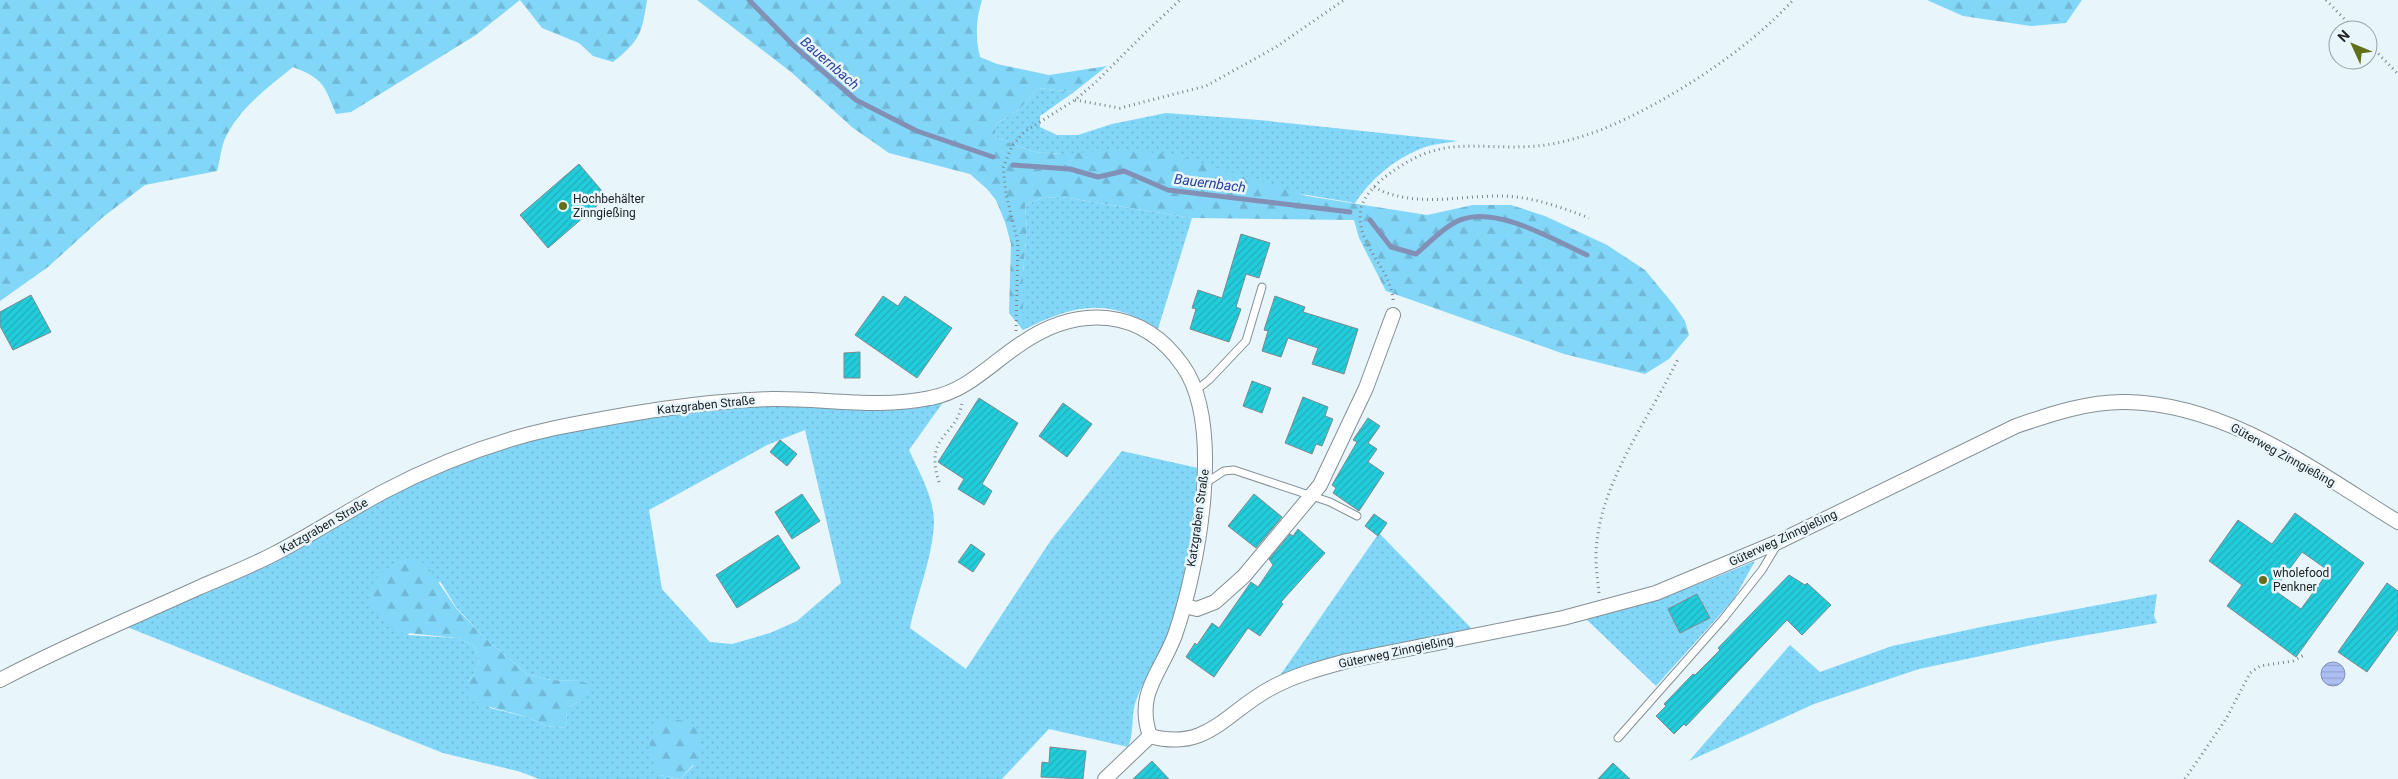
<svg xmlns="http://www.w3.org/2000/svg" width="2398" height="779" font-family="Roboto,sans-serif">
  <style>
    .grass { fill: url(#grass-dots); fill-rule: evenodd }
    .forest { fill: url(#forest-firs) }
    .water { fill: url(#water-rules); stroke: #8290b6 }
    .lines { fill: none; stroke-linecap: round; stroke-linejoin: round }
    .stream { stroke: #8290b6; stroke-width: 5 }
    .building { fill: url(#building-hatch); stroke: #7d8a8c; fill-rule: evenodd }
    .lane-casing { stroke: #849095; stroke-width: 9 }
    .street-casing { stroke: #849095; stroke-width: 16 }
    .path { stroke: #7d8589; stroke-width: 3; stroke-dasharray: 1 4; stroke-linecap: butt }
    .lane { stroke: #fff; stroke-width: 7 }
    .street { stroke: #fff; stroke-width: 14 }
    .poi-dot { fill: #626f19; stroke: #e8f5fb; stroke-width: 2 }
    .labels { text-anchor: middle; stroke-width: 5; stroke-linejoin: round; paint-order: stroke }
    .poi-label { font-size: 12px; fill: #202426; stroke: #e8f5fb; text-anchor: start }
    .street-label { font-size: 12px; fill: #202426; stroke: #e8f5fb }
    .water-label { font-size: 14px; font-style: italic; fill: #2a3f9e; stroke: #e8f5fb }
  </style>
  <defs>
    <pattern id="grass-dots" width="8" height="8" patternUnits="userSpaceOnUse" patternTransform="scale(1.25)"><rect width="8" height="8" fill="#82d7f9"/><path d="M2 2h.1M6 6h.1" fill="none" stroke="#70b8d5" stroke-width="1.8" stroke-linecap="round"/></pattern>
    <pattern id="forest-firs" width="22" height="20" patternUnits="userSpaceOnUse" patternTransform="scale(1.25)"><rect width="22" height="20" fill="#82d7f9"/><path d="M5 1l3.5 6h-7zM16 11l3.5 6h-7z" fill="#70b8d5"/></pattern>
    <pattern id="water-rules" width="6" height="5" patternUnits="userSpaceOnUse" patternTransform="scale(1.25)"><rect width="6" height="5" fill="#acbff3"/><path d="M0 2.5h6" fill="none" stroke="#94a4d0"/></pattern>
    <pattern id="building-hatch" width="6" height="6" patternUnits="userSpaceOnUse" patternTransform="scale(1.25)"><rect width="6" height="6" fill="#23ccda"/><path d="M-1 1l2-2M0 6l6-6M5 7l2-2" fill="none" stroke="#1fafbb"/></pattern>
  </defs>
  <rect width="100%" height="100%" fill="#e8f5fb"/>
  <!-- grass -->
  <g class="grass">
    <path d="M 1038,88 L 1074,92 L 1040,116 L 1040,127 L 1057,135 L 1078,135 L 1112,124 L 1166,113 L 1259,120 L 1458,141 C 1446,143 1431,144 1420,149 C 1393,160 1371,179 1355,203 L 1062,154 L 1035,152 L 995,137 L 996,124 L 1020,109 Z"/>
    <path d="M 1062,197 L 1192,218 L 1158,329 C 1107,297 1075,304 1023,330 L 1023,273 L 1027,229 L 1025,205 L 1042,198 Z"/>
    <path d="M 944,401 L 909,450 C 919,472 934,497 934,522 C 933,557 917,594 910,628 L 966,669 L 1051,540 L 1122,451 L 1198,468 C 1193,521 1185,596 1164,644 C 1156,663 1144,679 1137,698 C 1130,714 1135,731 1128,747 L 1049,729 L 1002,779 L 680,779 L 694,765 L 660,775 L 679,779 L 539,779 L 521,772 L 443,753 L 127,627 L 215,588 L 383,498 L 456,463 L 532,439 L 631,419 L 743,405 L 794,404 L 894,409 L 912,409 ZM 805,430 L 841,583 L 797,621 L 770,633 L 732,644 L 710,642 L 662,589 L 649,510 L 767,445 ZM 440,581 L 456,607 L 484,637 L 527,674 L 551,680 L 578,681 L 578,702 L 567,708 L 566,728 L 546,726 L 527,717 L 490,708 L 468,683 L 479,664 L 475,646 L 457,638 L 408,635 Z"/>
    <path d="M 1379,533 L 1473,630 L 1279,677 Z"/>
    <path d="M 1755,561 L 1734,599 L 1656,686 L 1586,619 C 1646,605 1698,585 1755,561 Z"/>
    <path d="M 2157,594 L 2154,616 L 2157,623 L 2047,642 L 1919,669 L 1814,704 L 1689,761 L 1790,645 L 1820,672 L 1892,646 L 1986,626 Z"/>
  </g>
  <!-- forest -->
  <g class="forest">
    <path d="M 0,0 L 647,0 C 642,33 640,41 613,62 L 593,56 L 579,43 L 542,28 L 520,0 L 476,35 L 351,112 L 336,114 C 324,85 324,79 293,67 C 268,87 237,110 224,141 C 221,149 220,161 217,171 L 145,185 L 103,217 L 48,267 L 0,301 Z"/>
    <path d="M 697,0 L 982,0 C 976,20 975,36 980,57 L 997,64 L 1049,75 L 1107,66 L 1074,92 L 1038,88 L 1020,109 L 996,124 L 995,137 L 1035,152 L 1062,154 L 1118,150 L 1172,154 L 1307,196 L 1427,215 L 1473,205 L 1511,205 L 1545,216 L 1607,245 L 1645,270 L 1674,305 L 1685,321 L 1689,335 L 1669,359 L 1645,374 L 1564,354 L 1386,291 L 1359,238 L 1354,220 L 1192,218 L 1062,197 L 1042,198 L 1025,205 L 1027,229 L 1023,273 L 1023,330 L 1009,313 L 1011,244 L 1005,222 L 996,200 L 987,189 L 970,174 L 889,153 L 853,128 L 791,72 Z"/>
    <path d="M 1927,0 L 2082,0 L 2066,23 L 2031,26 L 1963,16 Z"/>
    <path d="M 408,558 L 426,564 L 456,608 L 484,637 L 527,674 L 551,680 L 578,681 L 594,685 L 578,702 L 567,708 L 566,728 L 546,726 L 527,717 L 468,701 L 468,683 L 479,664 L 475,646 L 457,638 L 397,632 L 371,609 L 369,588 L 383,571 Z"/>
    <path d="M 666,718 L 685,721 L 699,730 C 702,756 698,760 680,779 L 660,775 C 648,753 643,735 666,718 Z"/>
  </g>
  <!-- water -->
  <circle class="water" cx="2333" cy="674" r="12"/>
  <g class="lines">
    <!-- stream -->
    <g class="stream">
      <path d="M 749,0 L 795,47 L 856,100 L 917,131 L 993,157"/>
      <path d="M 1013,165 L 1070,169 L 1098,177 L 1124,171 L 1168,190 L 1350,212"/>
      <path d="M 1370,220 L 1391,247 L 1416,254 C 1428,244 1448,223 1463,219 C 1499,207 1554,240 1587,255"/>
    </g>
  </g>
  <!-- building -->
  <g class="building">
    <path d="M 579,164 L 607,197 L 548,248 L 520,215 Z"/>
    <path d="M 1241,234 L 1270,243 L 1259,278 L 1246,274 L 1236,307 L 1241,309 L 1229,342 L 1190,329 L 1196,309 L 1192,308 L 1198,290 L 1222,298 Z"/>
    <path d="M 31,295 L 51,332 L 13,350 L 0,326 L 0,312 Z"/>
    <path d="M 883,296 L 898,306 L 905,296 L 952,328 L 917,378 L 855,335 Z"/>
    <path d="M 1275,296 L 1305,307 L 1303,312 L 1358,329 L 1344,374 L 1312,364 L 1318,348 L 1288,338 L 1281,357 L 1262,351 L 1268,331 L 1264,330 Z"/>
    <path d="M 860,352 L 860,378 L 844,378 L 844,353 Z"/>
    <path d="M 1252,381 L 1271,388 L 1262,413 L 1243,406 Z"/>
    <path d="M 1303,397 L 1328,407 L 1325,416 L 1333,419 L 1322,446 L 1316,444 L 1312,454 L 1285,443 Z"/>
    <path d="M 979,398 L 1018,423 L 982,484 L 992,491 L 984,505 L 958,489 L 964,479 L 938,462 Z"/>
    <path d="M 1063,403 L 1092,424 L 1067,457 L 1039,436 Z"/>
    <path d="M 1368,418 L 1380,426 L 1368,443 L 1377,449 L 1368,462 L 1384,473 L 1359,511 L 1333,493 L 1336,488 L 1332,485 L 1357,442 L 1353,440 Z"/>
    <path d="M 780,440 L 797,454 L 787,466 L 770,452 Z"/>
    <path d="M 802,494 L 820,521 L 792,539 L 775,512 Z"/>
    <path d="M 1254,494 L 1282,517 L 1256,548 L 1228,526 Z"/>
    <path d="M 2295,513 L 2364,563 L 2296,657 L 2227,606 L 2242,585 L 2209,561 L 2238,520 L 2272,544 ZM 2302,552 L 2329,571 L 2301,609 L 2274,590 Z"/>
    <path d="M 1374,514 L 1387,523 L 1378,536 L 1365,526 Z"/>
    <path d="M 1298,529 L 1325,553 L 1281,602 L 1283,604 L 1260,636 L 1248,628 L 1214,677 L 1186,657 L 1195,643 L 1197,645 L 1212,623 L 1219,628 L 1251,582 L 1258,587 L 1273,565 L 1269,559 L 1290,534 L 1293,536 Z"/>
    <path d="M 778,535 L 800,568 L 737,608 L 716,575 Z"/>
    <path d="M 971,544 L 985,554 L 973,572 L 958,562 Z"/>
    <path d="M 1789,575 L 1805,585 L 1807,583 L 1831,605 L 1802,635 L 1787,620 L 1686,726 L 1684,724 L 1674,734 L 1656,716 L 1666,706 L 1664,704 L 1693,674 L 1695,675 L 1720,650 L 1718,648 Z"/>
    <path d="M 2387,583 L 2398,591 L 2398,629 L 2367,672 L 2338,652 Z"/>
    <path d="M 1697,594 L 1710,618 L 1680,633 L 1668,609 Z"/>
    <path d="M 1050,747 L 1086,751 L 1083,779 L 1041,777 L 1042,762 L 1049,763 Z"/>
    <path d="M 1152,761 L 1169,779 L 1133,779 Z"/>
    <path d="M 1613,763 L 1630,779 L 1598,779 Z"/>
  </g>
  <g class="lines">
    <defs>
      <g id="lane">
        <path d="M 1195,391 L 1209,380 L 1246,341 L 1262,287"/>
        <path d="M 1204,484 L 1224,471 L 1234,470 L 1330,502 L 1357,516"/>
        <path d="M 1618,738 L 1724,618 L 1762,570 L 1777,545"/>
      </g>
      <g id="street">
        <path d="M 1184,606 L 1197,609 L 1215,602 L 1244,576 L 1320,485 L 1366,388 L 1393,315"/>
        <path d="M 0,680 C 64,646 132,618 198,588 C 223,577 249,567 274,554 C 311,535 346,512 383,492 C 438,463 495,441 555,428 C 626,414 698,401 771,399 C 823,398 878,409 930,398 C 968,391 991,363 1022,343 C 1078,305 1142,307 1183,366 C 1225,426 1198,569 1175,635 C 1161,673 1135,693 1150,736"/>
        <path d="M 1150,736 C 1207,752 1226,712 1271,688 C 1295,675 1321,668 1347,661 L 1563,618 L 1656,593 L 1778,542 L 2016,426 C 2051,414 2089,401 2127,402 C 2228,404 2315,471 2398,522"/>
        <path d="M 1105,779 L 1150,736"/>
      </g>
    </defs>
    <!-- lane casing -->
    <use href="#lane" class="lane-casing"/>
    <!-- street casing -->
    <use href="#street" class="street-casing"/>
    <!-- path -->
    <g class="path">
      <path d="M 2326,0 L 2355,30"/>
      <path d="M 2368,43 L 2398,74"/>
      <path d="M 1075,100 L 1120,108 L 1206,86 L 1276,47 L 1344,0"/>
      <path d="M 1374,187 C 1413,209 1461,195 1503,196 C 1533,197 1561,207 1589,218"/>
      <path d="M 1393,300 C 1391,267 1354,244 1361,209 C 1363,197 1376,184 1385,177 C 1444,132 1471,151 1537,146 C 1559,144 1582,137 1603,129 C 1666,103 1747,51 1793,0"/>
      <path d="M 1016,331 L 1018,243 L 1006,194 L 1003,168 L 1012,146 L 1024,132 L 1075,100 L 1095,83 L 1148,30 L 1180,0"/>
      <path d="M 939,482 C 923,433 959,437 962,401"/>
      <path d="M 1599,593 C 1598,581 1596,570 1596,558 C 1596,487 1648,421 1678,359"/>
      <path d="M 2185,779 L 2226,719 L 2250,673 L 2260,666 L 2293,661 L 2306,654"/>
    </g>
    <!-- lane -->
    <use href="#lane" class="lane"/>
    <!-- street -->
    <use href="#street" class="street"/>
  </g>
  <!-- markers -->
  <g class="poi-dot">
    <circle cx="563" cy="206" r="5"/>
    <circle cx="2263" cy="580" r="5"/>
  </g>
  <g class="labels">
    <!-- poi labels -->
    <g class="poi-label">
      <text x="573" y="203">Hochbehälter<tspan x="573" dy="14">Zinngießing</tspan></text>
      <text x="2273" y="577">wholefood<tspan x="2273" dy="14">Penkner</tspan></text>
    </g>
    <!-- street labels -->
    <g class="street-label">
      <text transform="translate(706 405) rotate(-6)" y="4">Katzgraben Straße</text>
      <text transform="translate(2283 455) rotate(29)" y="4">Güterweg Zinngießing</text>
      <text transform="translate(1198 518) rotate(-82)" y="4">Katzgraben Straße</text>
      <text transform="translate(324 526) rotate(-30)" y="4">Katzgraben Straße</text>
      <text transform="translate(1783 538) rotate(-25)" y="4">Güterweg Zinngießing</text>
      <text transform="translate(1396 652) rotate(-12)" y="4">Güterweg Zinngießing</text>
    </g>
    <!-- water labels -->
    <g class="water-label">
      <text transform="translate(830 63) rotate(41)" y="5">Bauernbach</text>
      <text transform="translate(1210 183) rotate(7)" y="5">Bauernbach</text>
    </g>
  </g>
  <!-- north arrow -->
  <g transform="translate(2353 45) rotate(314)"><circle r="24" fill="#e8f5fb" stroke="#98a1a6"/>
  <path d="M0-4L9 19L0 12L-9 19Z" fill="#626f19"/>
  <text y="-8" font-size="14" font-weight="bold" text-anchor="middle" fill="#202426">N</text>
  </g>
</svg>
